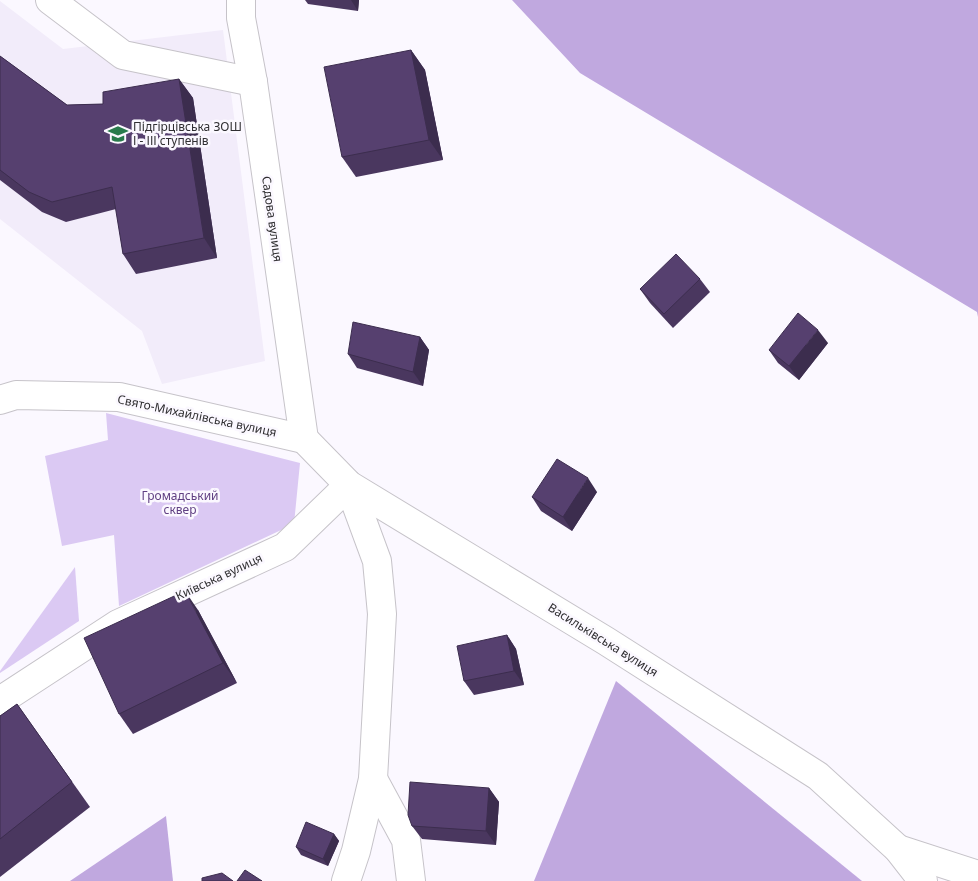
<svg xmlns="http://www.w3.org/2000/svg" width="978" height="881" font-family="'Noto Sans',sans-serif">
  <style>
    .built { fill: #f2ecfa }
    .green { fill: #dbc9f3 }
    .forest { fill: #c0a8df }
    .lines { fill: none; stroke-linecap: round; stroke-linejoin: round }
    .minor-casing { stroke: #c6c3c9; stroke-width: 30 }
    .minor { stroke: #fff; stroke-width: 28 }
    .wall { fill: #4a375f }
    .shaded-wall { fill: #3c2d4e }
    .building { fill: #56406f; stroke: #3c2d4e }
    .labels { text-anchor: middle; stroke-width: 5; stroke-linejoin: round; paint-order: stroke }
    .poi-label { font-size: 12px; fill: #302f32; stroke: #fbf8ff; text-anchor: start }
    .street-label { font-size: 12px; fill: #302f32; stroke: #fbf8ff }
    .park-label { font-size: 12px; fill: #5f3f82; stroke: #fbf8ff }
  </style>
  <rect width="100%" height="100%" fill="#fbf8ff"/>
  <!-- built -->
  <path class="built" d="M 0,1 L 63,49 L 223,30 L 265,361 L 162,384 L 142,331 L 0,219 Z"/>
  <!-- green -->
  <g class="green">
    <path d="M 106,413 L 300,463 L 294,524 L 119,606 L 114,535 L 62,546 L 45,456 L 108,440 Z"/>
    <path d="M 75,567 L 79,621 L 0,673 L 0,671 Z"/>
  </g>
  <!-- forest -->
  <g class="forest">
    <path d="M 512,0 L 978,0 L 978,317 L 977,312 L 580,73 Z"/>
    <path d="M 616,681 L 862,881 L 534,881 Z"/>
    <path d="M 166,816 L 173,881 L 70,881 Z"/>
  </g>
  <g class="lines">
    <defs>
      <g id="minor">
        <path d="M 50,0 L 123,55 L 253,82"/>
        <path d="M 241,0 L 241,18 L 253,82 L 304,439"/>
        <path d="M 0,400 L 16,395 L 119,397 L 304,439"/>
        <path d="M 304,439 L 349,485 L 606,641 L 818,776 L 898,849 L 923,881"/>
        <path d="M 0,701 L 118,624 L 285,547 L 349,485 L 377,561 L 382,614 L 373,779 L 356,851 L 346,881"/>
        <path d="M 373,779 L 406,840 L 411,881"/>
        <path d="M 898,849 L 978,875"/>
      </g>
    </defs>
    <!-- minor casing -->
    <use href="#minor" class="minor-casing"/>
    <!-- minor -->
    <use href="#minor" class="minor"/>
  </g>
  <!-- wall -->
  <g class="wall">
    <path d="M 305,0 L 359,0 L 358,11 L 308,4 Z"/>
    <path d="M 411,50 L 425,70 L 443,160 L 356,177 L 342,157 Z"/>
    <path d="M 0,56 L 67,105 L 103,104 L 179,79 L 193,98 L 217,258 L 136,274 L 123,254 L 116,209 L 66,222 L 42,212 L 0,180 Z"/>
    <path d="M 700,279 L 710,292 L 673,328 L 650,303 L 640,289 Z"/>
    <path d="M 420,337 L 429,350 L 423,386 L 357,368 L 348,354 Z"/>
    <path d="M 828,343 L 799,380 L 778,363 L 769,350 Z"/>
    <path d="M 597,492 L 572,531 L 541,511 L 532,497 Z"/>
    <path d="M 198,610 L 237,683 L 133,734 L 119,714 Z"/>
    <path d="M 507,635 L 516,649 L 524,685 L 474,695 L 464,681 Z"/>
    <path d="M 17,704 L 90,807 L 0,877 L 0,716 Z"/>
    <path d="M 489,788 L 499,802 L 496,845 L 422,839 L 412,826 Z"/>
    <path d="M 334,834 L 339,841 L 328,866 L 301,855 L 296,847 Z"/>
  </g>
  <!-- shaded-wall -->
  <g class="shaded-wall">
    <path d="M 351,0 L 359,0 L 358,11 Z"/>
    <path d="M 411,50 L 425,70 L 443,160 L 429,140 Z"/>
    <path d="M 179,79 L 193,98 L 217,258 L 204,238 Z"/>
    <path d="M 818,330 L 828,343 L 799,380 L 789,366 Z"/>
    <path d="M 420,337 L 429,350 L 423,386 L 413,372 Z"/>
    <path d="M 588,478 L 597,492 L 572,531 L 563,517 Z"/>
    <path d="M 185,591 L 198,610 L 237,683 L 223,663 Z"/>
    <path d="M 507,635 L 516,649 L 524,685 L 514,671 Z"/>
    <path d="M 489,788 L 499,802 L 496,845 L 486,831 Z"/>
    <path d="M 334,834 L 339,841 L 328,866 L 323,859 Z"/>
  </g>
  <!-- building -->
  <g class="building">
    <path d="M 411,50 L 429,140 L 342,157 L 324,67 Z"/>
    <path d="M 0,56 L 67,105 L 103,104 L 103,92 L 179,79 L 204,238 L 123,254 L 112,187 L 52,202 L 29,192 L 0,170 Z"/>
    <path d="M 676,254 L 700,279 L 664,314 L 640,289 Z"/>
    <path d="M 798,313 L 818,330 L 789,366 L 769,350 Z"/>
    <path d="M 353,322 L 420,337 L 413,372 L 348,354 Z"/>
    <path d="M 557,459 L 588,478 L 563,517 L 532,497 Z"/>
    <path d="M 185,591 L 223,663 L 119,714 L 84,638 Z"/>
    <path d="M 507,635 L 514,671 L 464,681 L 457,646 Z"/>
    <path d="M 17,704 L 72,782 L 0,839 L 0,716 Z"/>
    <path d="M 410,782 L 489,788 L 486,831 L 412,826 L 408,815 Z"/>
    <path d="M 306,822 L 334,834 L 323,859 L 296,847 Z"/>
    <path d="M 245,870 L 262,881 L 237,881 Z"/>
    <path d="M 222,873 L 233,881 L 202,881 L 202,878 Z"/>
  </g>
  <!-- icons -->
  <defs>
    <symbol id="school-bare" viewBox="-9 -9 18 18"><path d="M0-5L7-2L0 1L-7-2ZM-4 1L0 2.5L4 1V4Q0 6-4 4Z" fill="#297b4c" stroke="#fbf8ff" stroke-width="2.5" paint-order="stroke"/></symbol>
  </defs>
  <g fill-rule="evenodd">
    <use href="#school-bare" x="104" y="120" width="28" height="28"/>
  </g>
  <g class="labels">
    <!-- poi labels -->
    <g class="poi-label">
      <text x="133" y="131">Підгірцівська ЗОШ<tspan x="133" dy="14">І - ІІІ ступенів</tspan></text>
    </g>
    <!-- street labels -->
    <g class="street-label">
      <text transform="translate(272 219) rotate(82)" y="4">Садова вулиця</text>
      <text transform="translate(197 416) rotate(12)" y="4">Свято-Михайлівська вулиця</text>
      <text transform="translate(219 577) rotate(-25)" y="4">Київська вулиця</text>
      <text transform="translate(603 640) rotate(32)" y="4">Васильківська вулиця</text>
    </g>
    <!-- park labels -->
    <g class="park-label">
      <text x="180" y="500">Громадський<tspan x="180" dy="14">сквер</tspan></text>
    </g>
  </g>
</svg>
